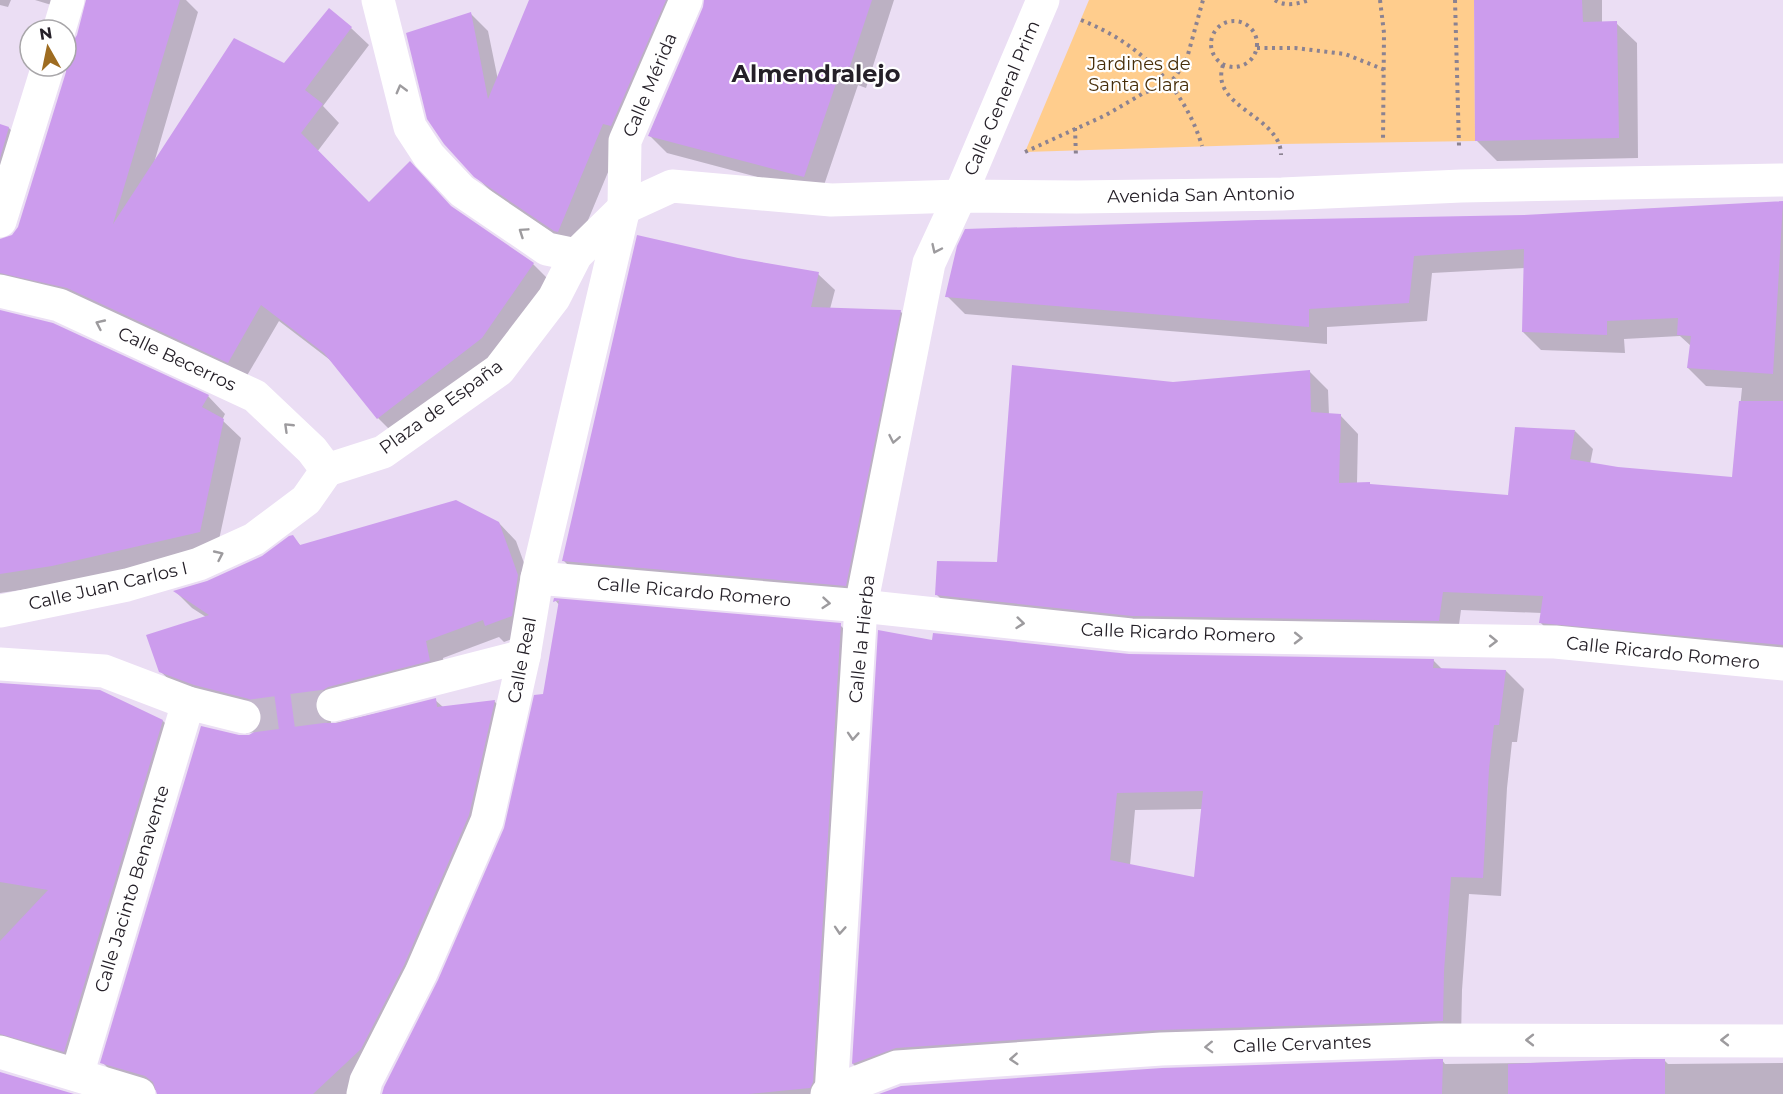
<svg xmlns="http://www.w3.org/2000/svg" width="1783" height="1094" font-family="Montserrat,sans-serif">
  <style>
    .green { fill: #ffcd8d }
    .shadow { fill: #0003; fill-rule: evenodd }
    .building { fill: #cc9ced; fill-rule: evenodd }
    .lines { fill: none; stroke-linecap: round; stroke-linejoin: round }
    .minor-tunnel { stroke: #c3b8cb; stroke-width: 33; stroke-dasharray: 33 16; stroke-linecap: butt }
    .path { stroke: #8b8291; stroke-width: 4; stroke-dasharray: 3 4.5; stroke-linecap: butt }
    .minor { stroke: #fff; stroke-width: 33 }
    .oneway { stroke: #9d9b9e }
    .labels { text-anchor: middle; stroke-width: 4.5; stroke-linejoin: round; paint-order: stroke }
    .park-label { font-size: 18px; fill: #472e09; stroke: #fff }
    .street-label { font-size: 18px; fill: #252028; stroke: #fff }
    .district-label { font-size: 24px; font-weight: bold; fill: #252028; stroke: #fff }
  </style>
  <rect width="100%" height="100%" fill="#ebdef4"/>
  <!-- green -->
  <path class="green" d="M 1089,0 L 1474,0 L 1475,141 L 1281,144 L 1025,152 Z"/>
  <!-- shadow -->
  <g class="shadow">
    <path d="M 0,0 L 11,0 L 8,7 L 0,5 Z"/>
    <path d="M 35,0 L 79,0 L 68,10 Z"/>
    <path d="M 88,0 L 186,0 L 198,12 L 154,163 L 284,65 L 329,10 L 351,28 L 369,45 L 323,106 L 339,123 L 317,152 L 369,204 L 455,210 L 533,264 L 550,281 L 499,355 L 395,435 L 378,418 L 334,363 L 279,321 L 245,379 L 0,302 L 0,241 L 13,236 L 19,227 L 67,72 L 66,48 L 72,45 L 78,36 Z"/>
    <path d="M 531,0 L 698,0 L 621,141 L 576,249 L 494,194 L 475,176 L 471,14 L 488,31 L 498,80 Z"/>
    <path d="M 706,0 L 894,0 L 866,88 L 858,85 L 821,194 L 667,153 L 649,135 L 705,7 Z"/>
    <path d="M 1475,0 L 1602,0 L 1602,23 L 1616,23 L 1637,43 L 1638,158 L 1497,161 L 1477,141 Z"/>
    <path d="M 0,126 L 9,128 L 26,146 L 0,230 Z"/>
    <path d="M 1783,202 L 1783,661 L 1558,641 L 1540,622 L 1542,613 L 1461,610 L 1457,639 L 955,613 L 936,594 L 998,563 L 1173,384 L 1310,372 L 1328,390 L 1329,415 L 1340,415 L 1358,434 L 1357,484 L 1509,496 L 1575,431 L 1593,449 L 1590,464 L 1617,469 L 1733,479 L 1742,388 L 1706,386 L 1688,368 L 1691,346 L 1680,336 L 1624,339 L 1625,353 L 1541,350 L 1523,332 L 1525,268 L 1432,273 L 1427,321 L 1327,327 L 1327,344 L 965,314 L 947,296 L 1524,217 Z"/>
    <path d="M 738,260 L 818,274 L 835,290 L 830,309 L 900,311 L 917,328 L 862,602 L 581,578 L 564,561 Z"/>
    <path d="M 0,312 L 208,396 L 225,414 L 222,420 L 241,438 L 217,549 L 70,583 L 0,593 Z"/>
    <path d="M 499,523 L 516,541 L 535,593 L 528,633 L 504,642 L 499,637 L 443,658 L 446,678 L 331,718 L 331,724 L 435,700 L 443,707 L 494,701 L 511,718 L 364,1094 L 159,1094 L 159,1091 L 119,1079 L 102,1062 L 239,737 L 249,737 L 258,731 L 264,721 L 263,714 L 212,701 L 178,688 L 160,671 L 206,617 L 192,608 L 176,592 L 207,583 L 263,557 L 292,537 L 301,546 Z"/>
    <path d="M 555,600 L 840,625 L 857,642 L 830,1094 L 384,1094 L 440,981 L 506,829 L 544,695 L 560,606 Z"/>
    <path d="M 880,632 L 934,642 L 1129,655 L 1433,660 L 1442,669 L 1506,671 L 1524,689 L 1517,742 L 1512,742 L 1507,788 L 1501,896 L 1469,894 L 1462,990 L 1461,1039 L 871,1082 L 853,1064 ZM 1203,809 L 1196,879 L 1130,865 L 1135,810 Z"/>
    <path d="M 0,684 L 163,721 L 180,738 L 81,1068 L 0,1062 Z"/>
    <path d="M 1442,1060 L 1445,1064 L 1665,1061 L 1668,1064 L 1783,1063 L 1783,1094 L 884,1094 Z"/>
  </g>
  <!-- building -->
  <g class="building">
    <path d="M 86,0 L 180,0 L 113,224 L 234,38 L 284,63 L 329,8 L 352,27 L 305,90 L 323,104 L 301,133 L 369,202 L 410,161 L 451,206 L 534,263 L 482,338 L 377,419 L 324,353 L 261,305 L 228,363 L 67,288 L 0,273 L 0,239 L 12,235 L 18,227 L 66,72 L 66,47 L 72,43 L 77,35 Z"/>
    <path d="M 529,0 L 666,0 L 611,126 L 603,124 L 558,232 L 554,231 L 474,177 L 444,144 L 427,119 L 406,33 L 471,12 L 488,99 Z"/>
    <path d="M 704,0 L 872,0 L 848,72 L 841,69 L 804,177 L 648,136 L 703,7 Z"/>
    <path d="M 1474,0 L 1582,0 L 1583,22 L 1617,21 L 1619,138 L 1475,141 Z"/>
    <path d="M 0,124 L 9,127 L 0,158 Z"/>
    <path d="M 1783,201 L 1773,374 L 1687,368 L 1691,336 L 1677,335 L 1678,318 L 1607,321 L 1607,335 L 1522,332 L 1524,249 L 1414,256 L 1409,303 L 1309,309 L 1309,327 L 945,297 L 957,246 L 965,229 L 1257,220 L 1524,215 Z"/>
    <path d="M 637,235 L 738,258 L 819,272 L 811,307 L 901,310 L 846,586 L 562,561 Z"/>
    <path d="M 0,310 L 53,323 L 209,395 L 202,407 L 224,419 L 200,532 L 52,566 L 0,574 Z"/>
    <path d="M 1012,365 L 1173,382 L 1310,370 L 1311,412 L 1341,414 L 1339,483 L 1370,482 L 1370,484 L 1508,495 L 1515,427 L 1575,430 L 1570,459 L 1618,467 L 1732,477 L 1739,401 L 1783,401 L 1783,645 L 1539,623 L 1543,596 L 1443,592 L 1439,621 L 1132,616 L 935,595 L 937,561 L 997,562 Z"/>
    <path d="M 456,500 L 499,522 L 518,575 L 512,616 L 485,626 L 483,620 L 426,641 L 430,661 L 328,687 L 320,692 L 315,701 L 315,710 L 319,718 L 327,723 L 337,723 L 436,698 L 437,707 L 495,700 L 469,815 L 404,965 L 361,1049 L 313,1094 L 157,1094 L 153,1082 L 145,1076 L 100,1063 L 201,726 L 239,735 L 249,735 L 257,730 L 262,721 L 262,711 L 257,704 L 249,699 L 194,685 L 159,672 L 146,635 L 209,615 L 173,591 L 207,581 L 262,556 L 289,536 L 293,535 L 300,545 Z"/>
    <path d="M 554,598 L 841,623 L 813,1082 L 810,1088 L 749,1094 L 382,1094 L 384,1087 L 438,980 L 504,828 L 534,695 L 543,694 L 559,600 L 553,602 Z"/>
    <path d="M 878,630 L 932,640 L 933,633 L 1129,654 L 1434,659 L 1433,668 L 1506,670 L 1499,725 L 1494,725 L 1489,769 L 1483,878 L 1451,877 L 1444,971 L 1443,1021 L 1160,1030 L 896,1048 L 852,1064 ZM 1203,791 L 1194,877 L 1110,860 L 1117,793 Z"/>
    <path d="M 0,683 L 100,690 L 163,720 L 64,1052 L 0,1034 L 0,941 L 48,890 L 0,882 Z"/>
    <path d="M 1439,1059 L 1443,1059 L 1442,1094 L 879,1094 L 901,1086 L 1162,1068 Z"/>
    <path d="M 1634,1059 L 1665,1059 L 1665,1094 L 1508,1094 L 1508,1064 Z"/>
    <path d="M 0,1072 L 74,1094 L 0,1094 Z"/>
  </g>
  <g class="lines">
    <!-- minor-tunnel -->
    <path class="minor-tunnel" d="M 244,717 L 333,705"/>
    <!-- path -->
    <g class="path">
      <path d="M 1275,0 C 1285,7 1298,4 1309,0"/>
      <path d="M 1380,0 L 1384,33 L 1383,142"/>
      <path d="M 1455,0 L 1459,146"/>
      <path d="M 1081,20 C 1139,43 1184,86 1202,146"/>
      <circle cx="1234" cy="44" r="23"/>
      <path d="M 1257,48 L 1295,48 L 1345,54 L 1385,70"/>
      <path d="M 1223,65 C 1209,108 1281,115 1281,155"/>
      <path d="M 1075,128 L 1076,157"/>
      <path d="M 1025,152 L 1106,115 L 1142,94 L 1170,82 L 1176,76 L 1187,58 L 1203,0"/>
    </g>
    <!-- minor -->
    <g class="minor">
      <path d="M 378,0 L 410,127 L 429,156 L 462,191 L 547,249 L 576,255"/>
      <path d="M 59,30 L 68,0"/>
      <path d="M 0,221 L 48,66"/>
      <path d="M 0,291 L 59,305 L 255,396 L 312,450 L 327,470"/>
      <path d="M 327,470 L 383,452 L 499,370 L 554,298 L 576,255 L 624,208 L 672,186 L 831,200 L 960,196 L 1077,197 L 1282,194 L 1461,186 L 1783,180"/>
      <path d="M 537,578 L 861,606 L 1131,635 L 1555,642 L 1783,664"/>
      <path d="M 0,611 L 127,585 L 199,564 L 254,539 L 306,500 L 327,470"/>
      <path d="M 0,664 L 104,671 L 188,703 L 244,717"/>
      <path d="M 333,705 L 524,656"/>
      <path d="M 0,1052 L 139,1094"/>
      <path d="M 77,1075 L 188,703"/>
      <path d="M 363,1094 L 366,1081 L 421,973 L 487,821 L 524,656 L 537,578 L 624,208 L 625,141 L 686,0"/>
      <path d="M 827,1094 L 897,1067 L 1161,1049 L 1439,1040 L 1783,1041"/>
      <path d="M 831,1094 L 861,606 L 929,263 L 960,196 L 1043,0"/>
    </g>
  </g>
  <!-- one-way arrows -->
  <defs><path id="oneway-chevron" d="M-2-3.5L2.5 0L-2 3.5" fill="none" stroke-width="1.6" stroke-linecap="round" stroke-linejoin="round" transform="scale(1.5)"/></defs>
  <g class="oneway">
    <use href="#oneway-chevron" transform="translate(401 89) rotate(-105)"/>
    <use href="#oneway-chevron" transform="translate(523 232) rotate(-146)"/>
    <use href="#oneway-chevron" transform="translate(936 249) rotate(115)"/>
    <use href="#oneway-chevron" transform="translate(100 324) rotate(-155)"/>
    <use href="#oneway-chevron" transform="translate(288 427) rotate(-136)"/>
    <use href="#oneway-chevron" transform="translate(894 439) rotate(101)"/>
    <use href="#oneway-chevron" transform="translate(219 555) rotate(-25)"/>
    <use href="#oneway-chevron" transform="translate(826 603) rotate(5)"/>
    <use href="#oneway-chevron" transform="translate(1020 623) rotate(6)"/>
    <use href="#oneway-chevron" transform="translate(1298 638) rotate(1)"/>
    <use href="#oneway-chevron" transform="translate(1493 641) rotate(1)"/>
    <use href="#oneway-chevron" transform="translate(853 736) rotate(94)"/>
    <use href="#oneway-chevron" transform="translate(840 930) rotate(94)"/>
    <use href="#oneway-chevron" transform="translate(1530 1040) rotate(-180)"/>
    <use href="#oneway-chevron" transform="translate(1725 1040) rotate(-180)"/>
    <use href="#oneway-chevron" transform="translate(1209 1047) rotate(178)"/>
    <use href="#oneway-chevron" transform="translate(1014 1059) rotate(176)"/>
  </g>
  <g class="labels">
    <!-- park labels -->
    <g class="park-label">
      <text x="1139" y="70">Jardines de<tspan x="1139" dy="21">Santa Clara</tspan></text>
    </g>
    <!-- street labels -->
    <g class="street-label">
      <text transform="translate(650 85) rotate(-67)" y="6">Calle Mérida</text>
      <text transform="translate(1002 98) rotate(-67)" y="6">Calle General Prim</text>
      <text transform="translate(1201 195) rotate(-1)" y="6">Avenida San Antonio</text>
      <text transform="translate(177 359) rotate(25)" y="6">Calle Becerros</text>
      <text transform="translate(441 407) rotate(-36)" y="6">Plaza de España</text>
      <text transform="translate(108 586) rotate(-13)" y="6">Calle Juan Carlos I</text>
      <text transform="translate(694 592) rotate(5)" y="6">Calle Ricardo Romero</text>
      <text transform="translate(1178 633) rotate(2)" y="6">Calle Ricardo Romero</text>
      <text transform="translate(862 639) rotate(-84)" y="6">Calle la Hierba</text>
      <text transform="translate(1663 653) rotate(6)" y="6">Calle Ricardo Romero</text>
      <text transform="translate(522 660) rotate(-79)" y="6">Calle Real</text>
      <text transform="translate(132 889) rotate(-73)" y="6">Calle Jacinto Benavente</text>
      <text transform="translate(1302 1044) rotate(-2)" y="6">Calle Cervantes</text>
    </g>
    <!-- district labels -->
    <g class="district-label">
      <text x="816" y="82">Almendralejo</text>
    </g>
  </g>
  <!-- north arrow -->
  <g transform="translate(48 48) rotate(351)"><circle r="28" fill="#ffffff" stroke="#a8a6a9" stroke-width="1.5"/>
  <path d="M0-4.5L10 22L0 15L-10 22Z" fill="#9e6c21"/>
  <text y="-9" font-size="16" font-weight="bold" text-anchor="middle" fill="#252028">N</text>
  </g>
</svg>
